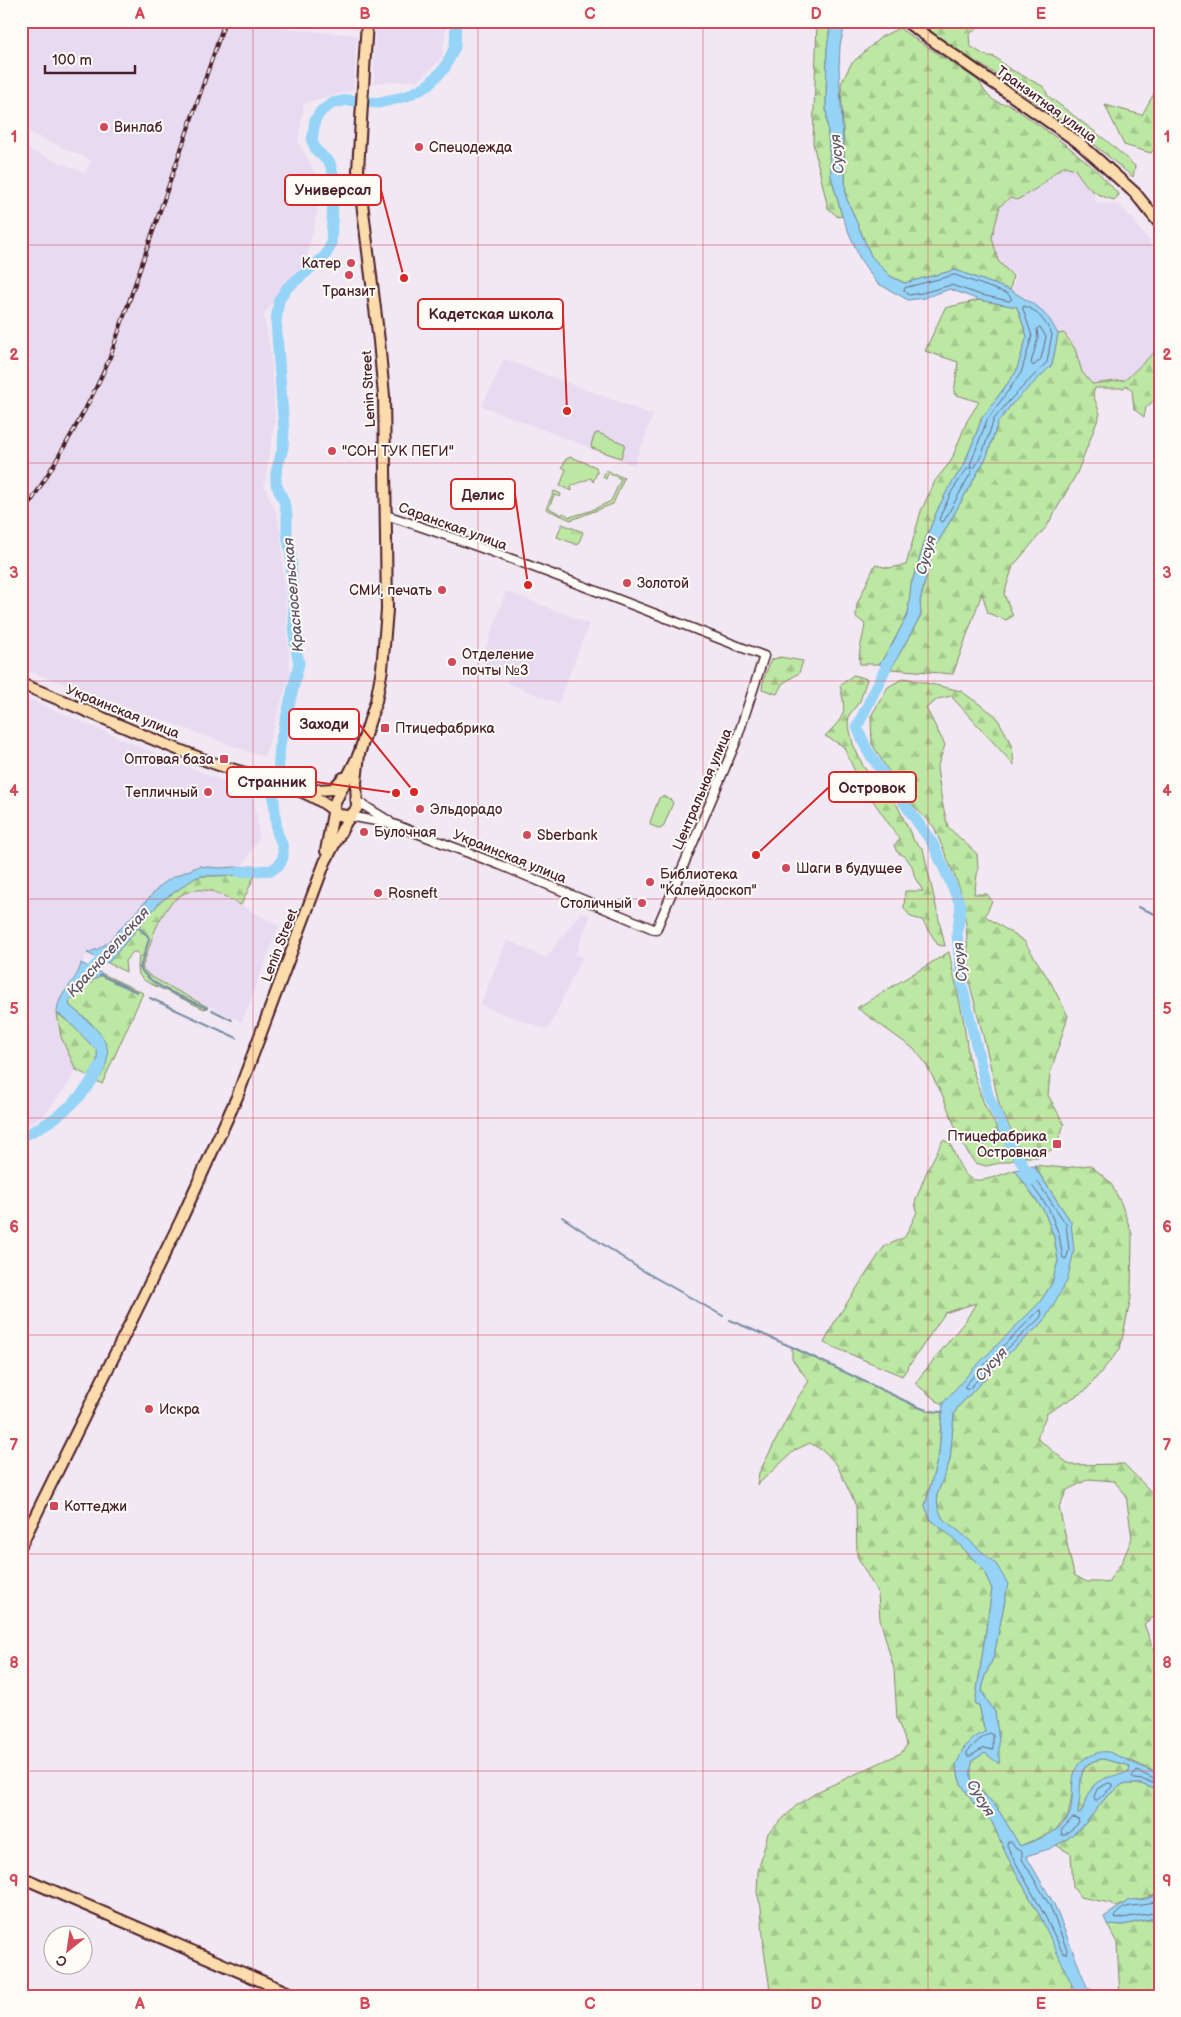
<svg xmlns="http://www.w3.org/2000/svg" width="1181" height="2017" font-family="'Balsamiq Sans',sans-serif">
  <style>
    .built { fill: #e8daf0 }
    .grass { fill: #bde8a4; stroke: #848468 }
    .forest { fill: url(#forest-firs); stroke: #848468; fill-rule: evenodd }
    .park { fill: url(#park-tufts); stroke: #848468 }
    .water { fill: #95d4f6; stroke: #778ca5; fill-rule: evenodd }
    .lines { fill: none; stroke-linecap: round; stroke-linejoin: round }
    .shore { stroke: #68677c; stroke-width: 1 }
    .stream { stroke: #778ca5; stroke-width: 2 }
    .river { stroke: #95d4f6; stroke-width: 11 }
    .minor-casing { stroke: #4a1f2b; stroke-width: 11 }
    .major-casing { stroke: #4a1f2b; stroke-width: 14 }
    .minor { stroke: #fdfcf7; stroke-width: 8 }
    .major { stroke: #fcdcac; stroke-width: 10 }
    .rail-casing { stroke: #4a1f2b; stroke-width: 4 }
    .rail { stroke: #fdfcf7; stroke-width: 2; stroke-dasharray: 5.5; stroke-linecap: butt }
    .grid { fill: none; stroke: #d1495b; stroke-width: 1; stroke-opacity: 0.55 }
    .poi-dot { fill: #d1495b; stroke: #fdfcf7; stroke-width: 2 }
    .labels { text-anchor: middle; stroke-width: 4; stroke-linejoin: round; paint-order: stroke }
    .street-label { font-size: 14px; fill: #4a1f2b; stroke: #fdfcf7 }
    .poi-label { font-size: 14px; fill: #4a1f2b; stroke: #fdfcf7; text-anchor: start }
    .water-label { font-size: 15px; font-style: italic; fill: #605568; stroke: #fdfcf7 }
    .leader { fill: none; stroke: #d62828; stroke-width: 2 }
    .callout-dot { fill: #d62828; stroke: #fdfcf7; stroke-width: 2 }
    .callout { fill: #fdfcf7; stroke: #d62828; stroke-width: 2 }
    .callout-label { font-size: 15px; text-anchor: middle; font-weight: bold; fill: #4a1f2b }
    .neatline { fill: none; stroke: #d1495b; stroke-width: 2 }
    .grid-label { font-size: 16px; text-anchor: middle; font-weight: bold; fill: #d1495b }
  </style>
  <defs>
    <pattern id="forest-firs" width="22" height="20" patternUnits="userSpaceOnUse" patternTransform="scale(1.25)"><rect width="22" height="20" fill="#bde8a4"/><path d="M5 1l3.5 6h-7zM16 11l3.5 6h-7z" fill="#a4c78d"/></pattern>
    <pattern id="park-tufts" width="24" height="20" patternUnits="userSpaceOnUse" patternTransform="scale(1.25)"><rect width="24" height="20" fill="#bde8a4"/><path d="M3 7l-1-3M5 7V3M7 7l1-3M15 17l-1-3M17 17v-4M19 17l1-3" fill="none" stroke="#a4c78d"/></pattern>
  </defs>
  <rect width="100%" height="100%" fill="#f1e8f3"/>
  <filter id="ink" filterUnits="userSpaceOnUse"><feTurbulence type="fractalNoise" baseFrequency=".02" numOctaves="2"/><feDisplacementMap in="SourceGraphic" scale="10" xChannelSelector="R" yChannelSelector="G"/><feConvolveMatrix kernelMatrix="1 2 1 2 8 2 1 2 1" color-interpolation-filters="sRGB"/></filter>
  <g filter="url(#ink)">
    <!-- built -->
    <g class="built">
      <path d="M 21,21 L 275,21 L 280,28 L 357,35 L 353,90 L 304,103 L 298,141 L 323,187 L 306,261 L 264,314 L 271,356 L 275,420 L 264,486 L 277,514 L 282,547 L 290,674 L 264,757 L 39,675 L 21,667 L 21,146 L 85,173 L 91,160 L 21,129 Z"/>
      <path d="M 375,21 L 447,21 L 442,57 L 420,80 L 374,83 Z"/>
      <path d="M 1065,166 L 1075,169 L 1094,195 L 1096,203 L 1119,205 L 1132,218 L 1160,256 L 1160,347 L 1125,380 L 1092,384 L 1082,372 L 1075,349 L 1064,333 L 1058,334 L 1050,320 L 1038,307 L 1010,290 L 1017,277 L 1013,272 L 1008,274 L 998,261 L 992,237 L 1000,206 L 1010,198 L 1017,199 L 1042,185 L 1055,172 Z"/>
      <path d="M 504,359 L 653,415 L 634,465 L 482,406 Z"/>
      <path d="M 506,591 L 589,624 L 558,703 L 507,683 L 510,673 L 481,662 Z"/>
      <path d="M 21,696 L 254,795 L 259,838 L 242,866 L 218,868 L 199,866 L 171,878 L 160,885 L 107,943 L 97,949 L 87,953 L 80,970 L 67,987 L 57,1008 L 56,1016 L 61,1037 L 76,1070 L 70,1082 L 45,1114 L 21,1130 Z"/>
      <path d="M 195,890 L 207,890 L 241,905 L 279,926 L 242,1022 L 170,987 L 150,976 L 142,968 L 165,909 L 176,897 Z"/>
      <path d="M 581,912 L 590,916 L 576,954 L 582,957 L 548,1030 L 480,1005 L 507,940 L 546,958 Z"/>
    </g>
    <!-- grass -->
    <g class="grass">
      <path d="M 598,433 L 625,444 L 621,458 L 592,448 L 591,445 L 595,434 Z"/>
      <path d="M 571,457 L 596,467 L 597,472 L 593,482 L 591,478 L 571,486 L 572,491 L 560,486 L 566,469 L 562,467 L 566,459 Z"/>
      <path d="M 606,470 L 624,478 L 613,504 L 571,520 L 546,509 L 554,491 L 561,494 L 560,497 L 554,495 L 549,508 L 562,515 L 563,513 L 570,517 L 590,511 L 611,501 L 621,479 L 608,473 L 606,479 L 603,477 Z"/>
      <path d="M 663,796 L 671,800 L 673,803 L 663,827 L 660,829 L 651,825 L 650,822 L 659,798 Z"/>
      <path d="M 138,967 L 142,968 L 150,976 L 170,987 L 208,1007 L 207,1008 L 204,1009 L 145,981 L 139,975 Z"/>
    </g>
    <!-- forest -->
    <g class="forest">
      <path d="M 817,21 L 831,21 L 827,49 L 826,107 L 831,176 L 842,216 L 838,217 L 828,208 L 813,143 Z"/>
      <path d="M 917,21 L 985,21 C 981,28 974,29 969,35 L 970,46 L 984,55 L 995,57 L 1008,68 L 1044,87 L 1048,96 L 1107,141 L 1135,166 L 1133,177 L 1081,134 L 994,73 L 943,42 Z"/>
      <path d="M 899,28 L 979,81 C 985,94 994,105 1009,104 C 1048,132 1089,158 1119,195 L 1114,200 C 1091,193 1088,189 1075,169 L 1065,166 L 1055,172 L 1042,185 L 1017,200 L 1010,198 L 1000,206 L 992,237 L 998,261 L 1013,276 L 1010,290 L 955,270 L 905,283 L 890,276 L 871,256 L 846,197 L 841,84 L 851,64 L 881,37 Z"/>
      <path d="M 1156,90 L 1160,93 L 1160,141 L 1151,153 L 1124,145 L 1105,105 L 1142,115 Z"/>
      <path d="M 979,300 L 1017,307 L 1027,336 L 1016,372 L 982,418 L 965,463 L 948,489 L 937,511 L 926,538 L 911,585 L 908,614 L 888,652 L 879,664 L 860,664 C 857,653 864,636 865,624 L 856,617 L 857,604 L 875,565 L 889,568 L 906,565 L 921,511 L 935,481 L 951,461 L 967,421 L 979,402 L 954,394 L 958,362 L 925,351 L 945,308 Z"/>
      <path d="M 1064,333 L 1075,349 L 1082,372 L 1092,384 L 1125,380 L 1160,347 L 1160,396 L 1146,407 L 1144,417 L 1134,409 L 1132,390 L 1126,385 L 1124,388 L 1095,388 L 1093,394 L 1100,414 L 1077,473 L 1047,526 L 1013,566 L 1004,594 L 1013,616 L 1006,620 L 988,613 L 982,593 L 953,674 L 891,669 L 921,615 L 920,602 L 932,553 L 987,456 L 998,422 L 1012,404 L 1052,364 L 1058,334 Z"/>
      <path d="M 780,657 L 803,661 L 799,673 L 782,684 L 777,694 L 762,689 L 764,678 L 771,660 Z"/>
      <path d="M 853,675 L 867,679 L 860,701 L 849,715 L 848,722 L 853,744 L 863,766 L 878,786 L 897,805 L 914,841 L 923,849 L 945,946 L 938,945 L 922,920 L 911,917 L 904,908 L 905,891 L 923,891 L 915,878 L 912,866 L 906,857 L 897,852 L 894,845 L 900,840 L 860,782 L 843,746 L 825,736 C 845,716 847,714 840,686 Z"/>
      <path d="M 904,678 L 961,691 L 996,716 L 1012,745 L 1014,765 L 951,696 L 938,699 L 926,708 L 945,745 L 937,768 L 942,802 L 948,827 L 977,854 L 978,869 L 974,894 L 987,894 L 992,901 L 985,916 L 1024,941 L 1051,983 L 1068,1016 L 1050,1074 L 1048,1095 L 1064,1124 L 1056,1147 L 1039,1157 L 1023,1157 L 999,1104 L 987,1051 L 970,985 L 966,924 L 960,889 L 934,827 L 904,796 L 872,744 L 871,716 L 888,687 Z"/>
      <path d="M 255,875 L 241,905 C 231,900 217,891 205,890 C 163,886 153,938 142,968 L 138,967 L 139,955 L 136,952 L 133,952 L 125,961 L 126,972 L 108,963 L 160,902 L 195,878 L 202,876 Z"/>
      <path d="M 949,952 L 963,1018 L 969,1059 L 984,1104 L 1014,1160 L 986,1166 L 975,1163 L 962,1144 L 942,1094 L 924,1061 L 914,1049 L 857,1008 Z"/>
      <path d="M 103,974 L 143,993 L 102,1084 L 97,1081 L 102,1074 L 100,1034 L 90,1022 L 70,1006 L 69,1002 L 79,989 Z"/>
      <path d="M 57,1013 C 65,1019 97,1046 98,1054 C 99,1061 93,1070 89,1076 L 76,1070 L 61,1037 Z"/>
      <path d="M 943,1140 L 950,1143 C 968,1189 971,1185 1015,1170 L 1044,1211 L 1054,1237 L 1058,1261 L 1052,1283 L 1040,1302 L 973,1369 L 943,1406 L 915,1383 L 966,1320 L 976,1303 L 945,1313 L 902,1376 L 824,1343 L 835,1321 L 884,1247 L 905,1237 L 917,1212 L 915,1202 L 926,1173 Z"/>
      <path d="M 1034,1165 L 1064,1168 L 1090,1165 L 1110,1182 L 1121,1203 L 1132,1234 L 1131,1297 L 1120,1349 L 1086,1390 L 1047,1413 L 1037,1438 L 1070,1465 L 1124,1464 L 1160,1501 L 1160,1612 L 1144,1624 L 1160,1667 L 1160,1775 L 1130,1760 L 1086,1757 L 1072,1794 L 1068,1817 L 1053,1832 L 1020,1846 C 1012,1834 1005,1820 997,1808 C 983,1788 964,1790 973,1760 L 985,1753 L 999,1763 L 995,1712 L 982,1692 L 984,1678 L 994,1656 L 1008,1584 L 960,1532 L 942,1519 L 938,1508 L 937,1495 L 950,1460 L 954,1414 L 958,1407 L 1011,1351 L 1044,1321 L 1071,1222 ZM 1089,1479 L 1114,1481 L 1126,1495 L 1132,1538 L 1122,1562 L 1108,1582 L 1087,1582 L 1074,1575 L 1059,1507 L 1067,1490 Z"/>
      <path d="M 792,1347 L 918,1407 L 929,1411 L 942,1412 L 939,1453 L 925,1506 L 931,1520 L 951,1536 L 983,1569 L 992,1589 L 975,1704 L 979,1705 L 985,1732 L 975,1737 L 956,1765 L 960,1782 L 974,1804 L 992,1822 L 1007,1856 L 1041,1918 L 1072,1982 L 1070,1996 L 771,1996 L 764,1950 L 761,1907 L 757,1893 L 758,1872 L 768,1833 L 797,1805 L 819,1791 L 901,1753 L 907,1745 L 897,1719 L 894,1669 L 880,1619 L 878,1594 L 857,1556 L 856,1506 L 837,1465 L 825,1452 L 810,1443 L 795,1450 L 757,1485 L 759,1473 L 797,1399 L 809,1381 L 792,1359 Z"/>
      <path d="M 1103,1759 L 1127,1765 L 1130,1767 L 1129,1772 L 1093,1786 L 1080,1814 L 1078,1814 C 1080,1792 1074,1761 1103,1759 Z"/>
      <path d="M 1123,1784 L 1141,1784 L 1160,1791 L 1160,1893 C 1145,1900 1130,1899 1116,1907 L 1110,1903 L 1080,1897 L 1073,1887 L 1071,1854 L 1056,1845 L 1066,1840 L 1085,1824 L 1106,1797 Z"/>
      <path d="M 1160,1917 L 1160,1994 L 1120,1996 L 1117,1943 L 1107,1924 L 1123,1925 Z"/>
    </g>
    <!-- park -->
    <path class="park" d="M 562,524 L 583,532 L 578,545 L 557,537 Z"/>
    <!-- water -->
    <g class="water">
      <path d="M 831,21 L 846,21 L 840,45 L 839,69 L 846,197 L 871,256 L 890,276 L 904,283 L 955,270 L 1010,290 L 1038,307 L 1050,320 L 1058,334 L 1052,365 L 1012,404 L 998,422 L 987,456 L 932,553 L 920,601 L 921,615 L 891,669 L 879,664 L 888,652 L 908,614 L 911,585 L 926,538 L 937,511 L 948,489 L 965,463 L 982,418 L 1016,372 L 1027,336 L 1017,307 L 979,300 L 950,289 L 924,298 L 908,300 L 877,283 L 860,259 L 842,216 L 831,176 L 826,107 L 827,49 Z"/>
      <path d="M 199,866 L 218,868 L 254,866 L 255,875 L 202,876 L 195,878 L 160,902 L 108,963 L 87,953 L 98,949 L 107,943 L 160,886 L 171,878 Z"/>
      <path d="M 81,963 L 103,974 L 79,989 L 69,1002 L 70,1006 C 97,1029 123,1045 97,1081 L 89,1076 C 94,1068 100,1059 96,1050 L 68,1021 L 57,1013 C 57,992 78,982 81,963 Z"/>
      <path d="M 1034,1166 L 1071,1222 L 1074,1251 L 1067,1281 L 1044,1321 L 1011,1351 L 958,1407 L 954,1414 L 950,1460 L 937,1495 L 938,1508 L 943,1519 L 960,1532 L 996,1564 L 1008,1584 L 994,1656 L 984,1678 L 982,1692 L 995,1712 L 999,1741 L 999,1764 L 985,1753 L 973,1760 C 964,1790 983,1788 997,1808 C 1005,1820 1012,1833 1020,1846 C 1037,1840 1056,1834 1067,1819 C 1079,1803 1062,1766 1090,1756 C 1097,1753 1101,1751 1109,1752 L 1160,1775 L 1160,1791 L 1141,1784 L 1123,1784 L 1106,1797 L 1085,1824 L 1066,1840 L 1049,1849 L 1026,1856 L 1054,1904 L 1087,1987 L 1100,1996 L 1077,1996 L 1041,1918 L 1007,1856 L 992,1822 L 974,1804 L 960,1782 L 956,1765 L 963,1749 L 975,1737 L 985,1732 L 979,1705 L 975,1704 L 992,1589 L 983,1569 L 951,1536 L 931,1520 L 925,1506 L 939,1453 L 943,1403 L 973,1369 L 1040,1302 L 1052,1283 L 1058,1261 L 1054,1237 L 1044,1211 L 1015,1170 ZM 1103,1759 L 1127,1765 L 1130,1767 L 1129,1772 C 1118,1776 1099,1776 1092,1788 C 1087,1796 1085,1806 1080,1814 L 1078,1814 C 1078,1807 1080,1800 1080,1794 C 1081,1775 1080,1761 1103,1759 Z"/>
      <path d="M 1160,1893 L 1160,1917 L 1123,1925 L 1107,1924 L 1104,1917 L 1129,1900 L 1147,1899 Z"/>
    </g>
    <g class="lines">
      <!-- shore -->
      <g class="shore">
        <path d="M 955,275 L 1008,294 L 1012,299 L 1009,301 L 981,295 L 951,285 L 922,293 L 909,295 L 904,291 L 905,288 Z"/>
        <path d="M 1024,306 C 1037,309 1046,323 1052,334 L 1047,362 L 1009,401 L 994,419 L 982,454 L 975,467 L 972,468 L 970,465 L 987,420 L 1021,373 L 1032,336 L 1023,309 Z"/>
        <path d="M 1040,327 L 1046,337 L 1041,359 L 1033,366 L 1031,363 L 1038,338 L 1037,329 Z"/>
        <path d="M 968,468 L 971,468 L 972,471 L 944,521 L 941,522 L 939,519 L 952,491 Z"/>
        <path d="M 1031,1172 L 1066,1224 L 1069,1250 L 1066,1259 L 1063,1258 L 1059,1235 L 1049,1209 L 1025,1176 L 1026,1173 Z"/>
        <path d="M 1040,1310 L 1042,1313 L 1040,1318 L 1008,1348 L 969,1389 L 965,1389 L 965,1386 L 977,1372 Z"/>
        <path d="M 990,1733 L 993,1735 L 993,1750 L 984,1748 L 970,1756 L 967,1756 L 967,1752 L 978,1741 Z"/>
        <path d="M 1160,1779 L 1156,1780 L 1137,1771 L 1132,1777 L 1134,1779 L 1143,1780 L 1160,1785"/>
        <path d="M 1109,1783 L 1112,1784 L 1112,1787 L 1097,1800 L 1095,1800 L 1094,1797 L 1097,1789 Z"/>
        <path d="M 1073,1818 L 1078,1819 L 1079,1823 L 1065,1835 L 1062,1835 L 1061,1831 Z"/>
        <path d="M 1008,1842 L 1011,1842 L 1016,1849 L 1022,1852 L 1022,1859 L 1050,1906 L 1067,1950 L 1066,1954 L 1063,1953 L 1045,1916 L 1011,1854 L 1007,1845 Z"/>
        <path d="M 1160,1899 C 1156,1901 1152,1903 1148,1904 C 1134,1907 1124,1903 1114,1917 L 1116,1919 L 1160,1912"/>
      </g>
      <!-- stream -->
      <g class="stream">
        <path d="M 1138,907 L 1160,916"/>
        <path d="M 139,928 L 148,936 L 149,939 L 140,968 C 151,987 188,999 207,1008"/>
        <path d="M 100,975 L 137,992"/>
        <path d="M 150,998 L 237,1038"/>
        <path d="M 212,1010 L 232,1020"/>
        <path d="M 562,1217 L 640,1269 L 723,1316"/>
        <path d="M 730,1320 L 792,1347 L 918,1407 L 929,1411 L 943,1412"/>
      </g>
      <!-- river -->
      <g class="river">
        <path d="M 893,653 L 857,727 L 867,750 L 933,844 L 961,906 L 957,933 L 962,985 L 988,1095 L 1010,1142 L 1032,1181"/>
        <path d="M 239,872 L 272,870 L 280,864 L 283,857 L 283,847 L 277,832 L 273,791 L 278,777 L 280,744 L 299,663 L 295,644 L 291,555 L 287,534 L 287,515 L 284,502 L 276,484 L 276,473 L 283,447 L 284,430 L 276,321 L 279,300 L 287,288 L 325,256 L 331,245 L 334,178 L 330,163 L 316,150 L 312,141 L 315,120 L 321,111 L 333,103 L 348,100 L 379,103 L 407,96 L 428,85 L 444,69 L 455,47 L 456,21"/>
        <path d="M 83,979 L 111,949"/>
        <path d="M 21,1137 C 54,1122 84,1101 100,1066"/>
      </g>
      <defs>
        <g id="minor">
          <path d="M 355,800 L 389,821"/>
          <path d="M 349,816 L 393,824 L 500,865 L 656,930 L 736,742 L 764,656 C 639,608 514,557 386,515"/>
        </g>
        <g id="major">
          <path d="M 905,21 L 1078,142 L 1135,193 L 1160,224"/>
          <path d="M 21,684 C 85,709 148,739 213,763 C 249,776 313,787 338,815 L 349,816"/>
          <path d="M 302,791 L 333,789 L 343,778"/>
          <path d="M 326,851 L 335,802 L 359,754 L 376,701 L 382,669 L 387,610 L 384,396 L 379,341 L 358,170 L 367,21"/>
          <path d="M 21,1545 L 181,1220 L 237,1097 L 325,862 L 346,822 L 357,808 L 356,782 L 359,754"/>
          <path d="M 21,1877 L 296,1996"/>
        </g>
      </defs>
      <!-- minor casing -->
      <use href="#minor" class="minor-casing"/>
      <!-- major casing -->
      <use href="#major" class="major-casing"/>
      <!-- minor -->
      <use href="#minor" class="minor"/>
      <!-- major -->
      <use href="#major" class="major"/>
      <defs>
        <path id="rail" d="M 21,518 C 53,466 86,414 110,357 L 225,21"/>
      </defs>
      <!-- rail casing -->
      <use href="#rail" class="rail-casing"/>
      <!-- rail -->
      <use href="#rail" class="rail"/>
    </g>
  </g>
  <!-- grid -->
  <path class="grid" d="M 253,21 L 253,1996M 478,21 L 478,1996M 703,21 L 703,1996M 928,21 L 928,1996M 21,245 L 1160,245M 21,463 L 1160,463M 21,681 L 1160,681M 21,899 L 1160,899M 21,1118 L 1160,1118M 21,1335 L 1160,1335M 21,1554 L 1160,1554M 21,1771 L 1160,1771"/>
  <!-- markers -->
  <g class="poi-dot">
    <circle cx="104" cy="127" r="5"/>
    <circle cx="419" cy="147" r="5"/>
    <circle cx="351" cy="263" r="5"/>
    <circle cx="349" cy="275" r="5"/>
    <circle cx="332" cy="451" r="5"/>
    <circle cx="627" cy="583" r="5"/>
    <circle cx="442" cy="590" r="5"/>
    <circle cx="452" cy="662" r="5"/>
    <rect x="380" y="723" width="10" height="10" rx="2.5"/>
    <rect x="219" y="754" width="10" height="10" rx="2.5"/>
    <circle cx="208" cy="792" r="5"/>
    <circle cx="420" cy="809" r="5"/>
    <circle cx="364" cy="832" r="5"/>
    <circle cx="527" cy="835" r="5"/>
    <circle cx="786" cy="868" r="5"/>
    <circle cx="650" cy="882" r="5"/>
    <circle cx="378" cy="893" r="5"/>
    <circle cx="642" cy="903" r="5"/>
    <rect x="1052" y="1139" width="10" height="10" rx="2.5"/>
    <circle cx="149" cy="1409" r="5"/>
    <rect x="49" y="1501" width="10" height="10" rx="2.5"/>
  </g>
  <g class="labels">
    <!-- street labels -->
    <g class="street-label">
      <text transform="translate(1047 104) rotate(36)" y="5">Транзитная улица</text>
      <text transform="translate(368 389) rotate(-93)" y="5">Lenin Street</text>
      <text transform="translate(453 526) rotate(20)" y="5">Саранская улица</text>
      <text transform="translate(123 711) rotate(22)" y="5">Украинская улица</text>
      <text transform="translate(702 789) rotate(-67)" y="5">Центральная улица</text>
      <text transform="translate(510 856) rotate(22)" y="5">Украинская улица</text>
      <text transform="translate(279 945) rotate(-69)" y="5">Lenin Street</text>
    </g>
    <!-- poi labels -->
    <g class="poi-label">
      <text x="114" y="132">Винлаб</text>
      <text x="429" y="152">Спецодежда</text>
      <text x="341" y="268" text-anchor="end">Катер</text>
      <text x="349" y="296" text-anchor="middle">Транзит</text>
      <text x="342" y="456">"СОН ТУК ПЕГИ"</text>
      <text x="637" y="588">Золотой</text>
      <text x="432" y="595" text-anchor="end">СМИ, печать</text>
      <text x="462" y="659">Отделение<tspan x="462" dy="16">почты №3</tspan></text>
      <text x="395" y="733">Птицефабрика</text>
      <text x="214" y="764" text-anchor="end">Оптовая база</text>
      <text x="198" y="797" text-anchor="end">Тепличный</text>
      <text x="430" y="814">Эльдорадо</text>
      <text x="374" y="837">Булочная</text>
      <text x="537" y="840">Sberbank</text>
      <text x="796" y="873">Шаги в будущее</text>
      <text x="660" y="879">Библиотека<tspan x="660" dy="16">"Калейдоскоп"</tspan></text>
      <text x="388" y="898">Rosneft</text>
      <text x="632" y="908" text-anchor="end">Столичный</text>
      <text x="1047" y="1141" text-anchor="end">Птицефабрика<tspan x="1047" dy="16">Островная</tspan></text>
      <text x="159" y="1414">Искра</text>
      <text x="64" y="1511">Коттеджи</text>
    </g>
    <!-- water labels -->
    <g class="water-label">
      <text transform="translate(837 154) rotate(-96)" y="5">Сусуя</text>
      <text transform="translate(926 555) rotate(-74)" y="5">Сусуя</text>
      <text transform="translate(293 595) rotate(-95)" y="5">Красносельская</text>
      <text transform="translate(108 952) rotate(-48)" y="5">Красносельская</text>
      <text transform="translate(960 962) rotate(-96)" y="5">Сусуя</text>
      <text transform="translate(991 1364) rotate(-47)" y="5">Сусуя</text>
      <text transform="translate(981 1798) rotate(59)" y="5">Сусуя</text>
    </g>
  </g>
  <!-- callouts -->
  <path class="leader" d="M404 278L381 190M567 411L563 314M528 585L515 494M414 792L359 724M396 793L316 782M756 855L829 787"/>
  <g class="callout-dot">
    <circle cx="404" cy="278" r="5"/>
    <circle cx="567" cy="411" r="5"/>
    <circle cx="528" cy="585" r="5"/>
    <circle cx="414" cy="792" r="5"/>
    <circle cx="396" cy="793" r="5"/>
    <circle cx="756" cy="855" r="5"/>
  </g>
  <g class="callout">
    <rect x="285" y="175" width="96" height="30" rx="5"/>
    <rect x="418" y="299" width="145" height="30" rx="5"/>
    <rect x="451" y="479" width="64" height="30" rx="5"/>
    <rect x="289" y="709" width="70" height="30" rx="5"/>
    <rect x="227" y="767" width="89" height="30" rx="5"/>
    <rect x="829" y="772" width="87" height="30" rx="5"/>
  </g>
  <g class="callout-label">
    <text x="333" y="195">Универсал</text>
    <text x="491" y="319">Кадетская школа</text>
    <text x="483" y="500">Делис</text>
    <text x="324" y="729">Заходи</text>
    <text x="272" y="787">Странник</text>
    <text x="872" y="793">Островок</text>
  </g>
  <!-- margin -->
  <rect width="1181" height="2017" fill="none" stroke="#fdfcf7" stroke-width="55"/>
  <!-- north arrow -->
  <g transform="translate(68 1950) rotate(210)"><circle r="24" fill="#fdfcf7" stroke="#b5a4a5"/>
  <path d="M0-4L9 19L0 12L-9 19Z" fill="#d1495b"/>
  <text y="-8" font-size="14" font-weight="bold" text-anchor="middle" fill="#4a1f2b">С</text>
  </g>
  <!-- scale -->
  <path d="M45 65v8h90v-8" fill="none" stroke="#4a1f2b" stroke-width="2.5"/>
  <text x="52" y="65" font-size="15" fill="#4a1f2b" stroke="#fdfcf7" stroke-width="4" paint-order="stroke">100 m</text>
  <rect x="28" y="28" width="1126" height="1962" class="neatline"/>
  <g class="grid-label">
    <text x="140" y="19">A</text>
    <text x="365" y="19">B</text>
    <text x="590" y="19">C</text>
    <text x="816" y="19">D</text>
    <text x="1041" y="19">E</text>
    <text x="14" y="142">1</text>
    <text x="1167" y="142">1</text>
    <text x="14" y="360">2</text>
    <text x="1167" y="360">2</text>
    <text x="14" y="578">3</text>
    <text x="1167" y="578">3</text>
    <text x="14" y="796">4</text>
    <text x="1167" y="796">4</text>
    <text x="14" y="1014">5</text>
    <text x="1167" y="1014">5</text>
    <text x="14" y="1232">6</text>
    <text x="1167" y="1232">6</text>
    <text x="14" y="1450">7</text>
    <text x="1167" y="1450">7</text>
    <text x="14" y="1668">8</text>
    <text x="1167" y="1668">8</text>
    <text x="14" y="1886">9</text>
    <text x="1167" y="1886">9</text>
    <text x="140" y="2009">A</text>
    <text x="365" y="2009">B</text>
    <text x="590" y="2009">C</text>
    <text x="816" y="2009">D</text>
    <text x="1041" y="2009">E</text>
  </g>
</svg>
